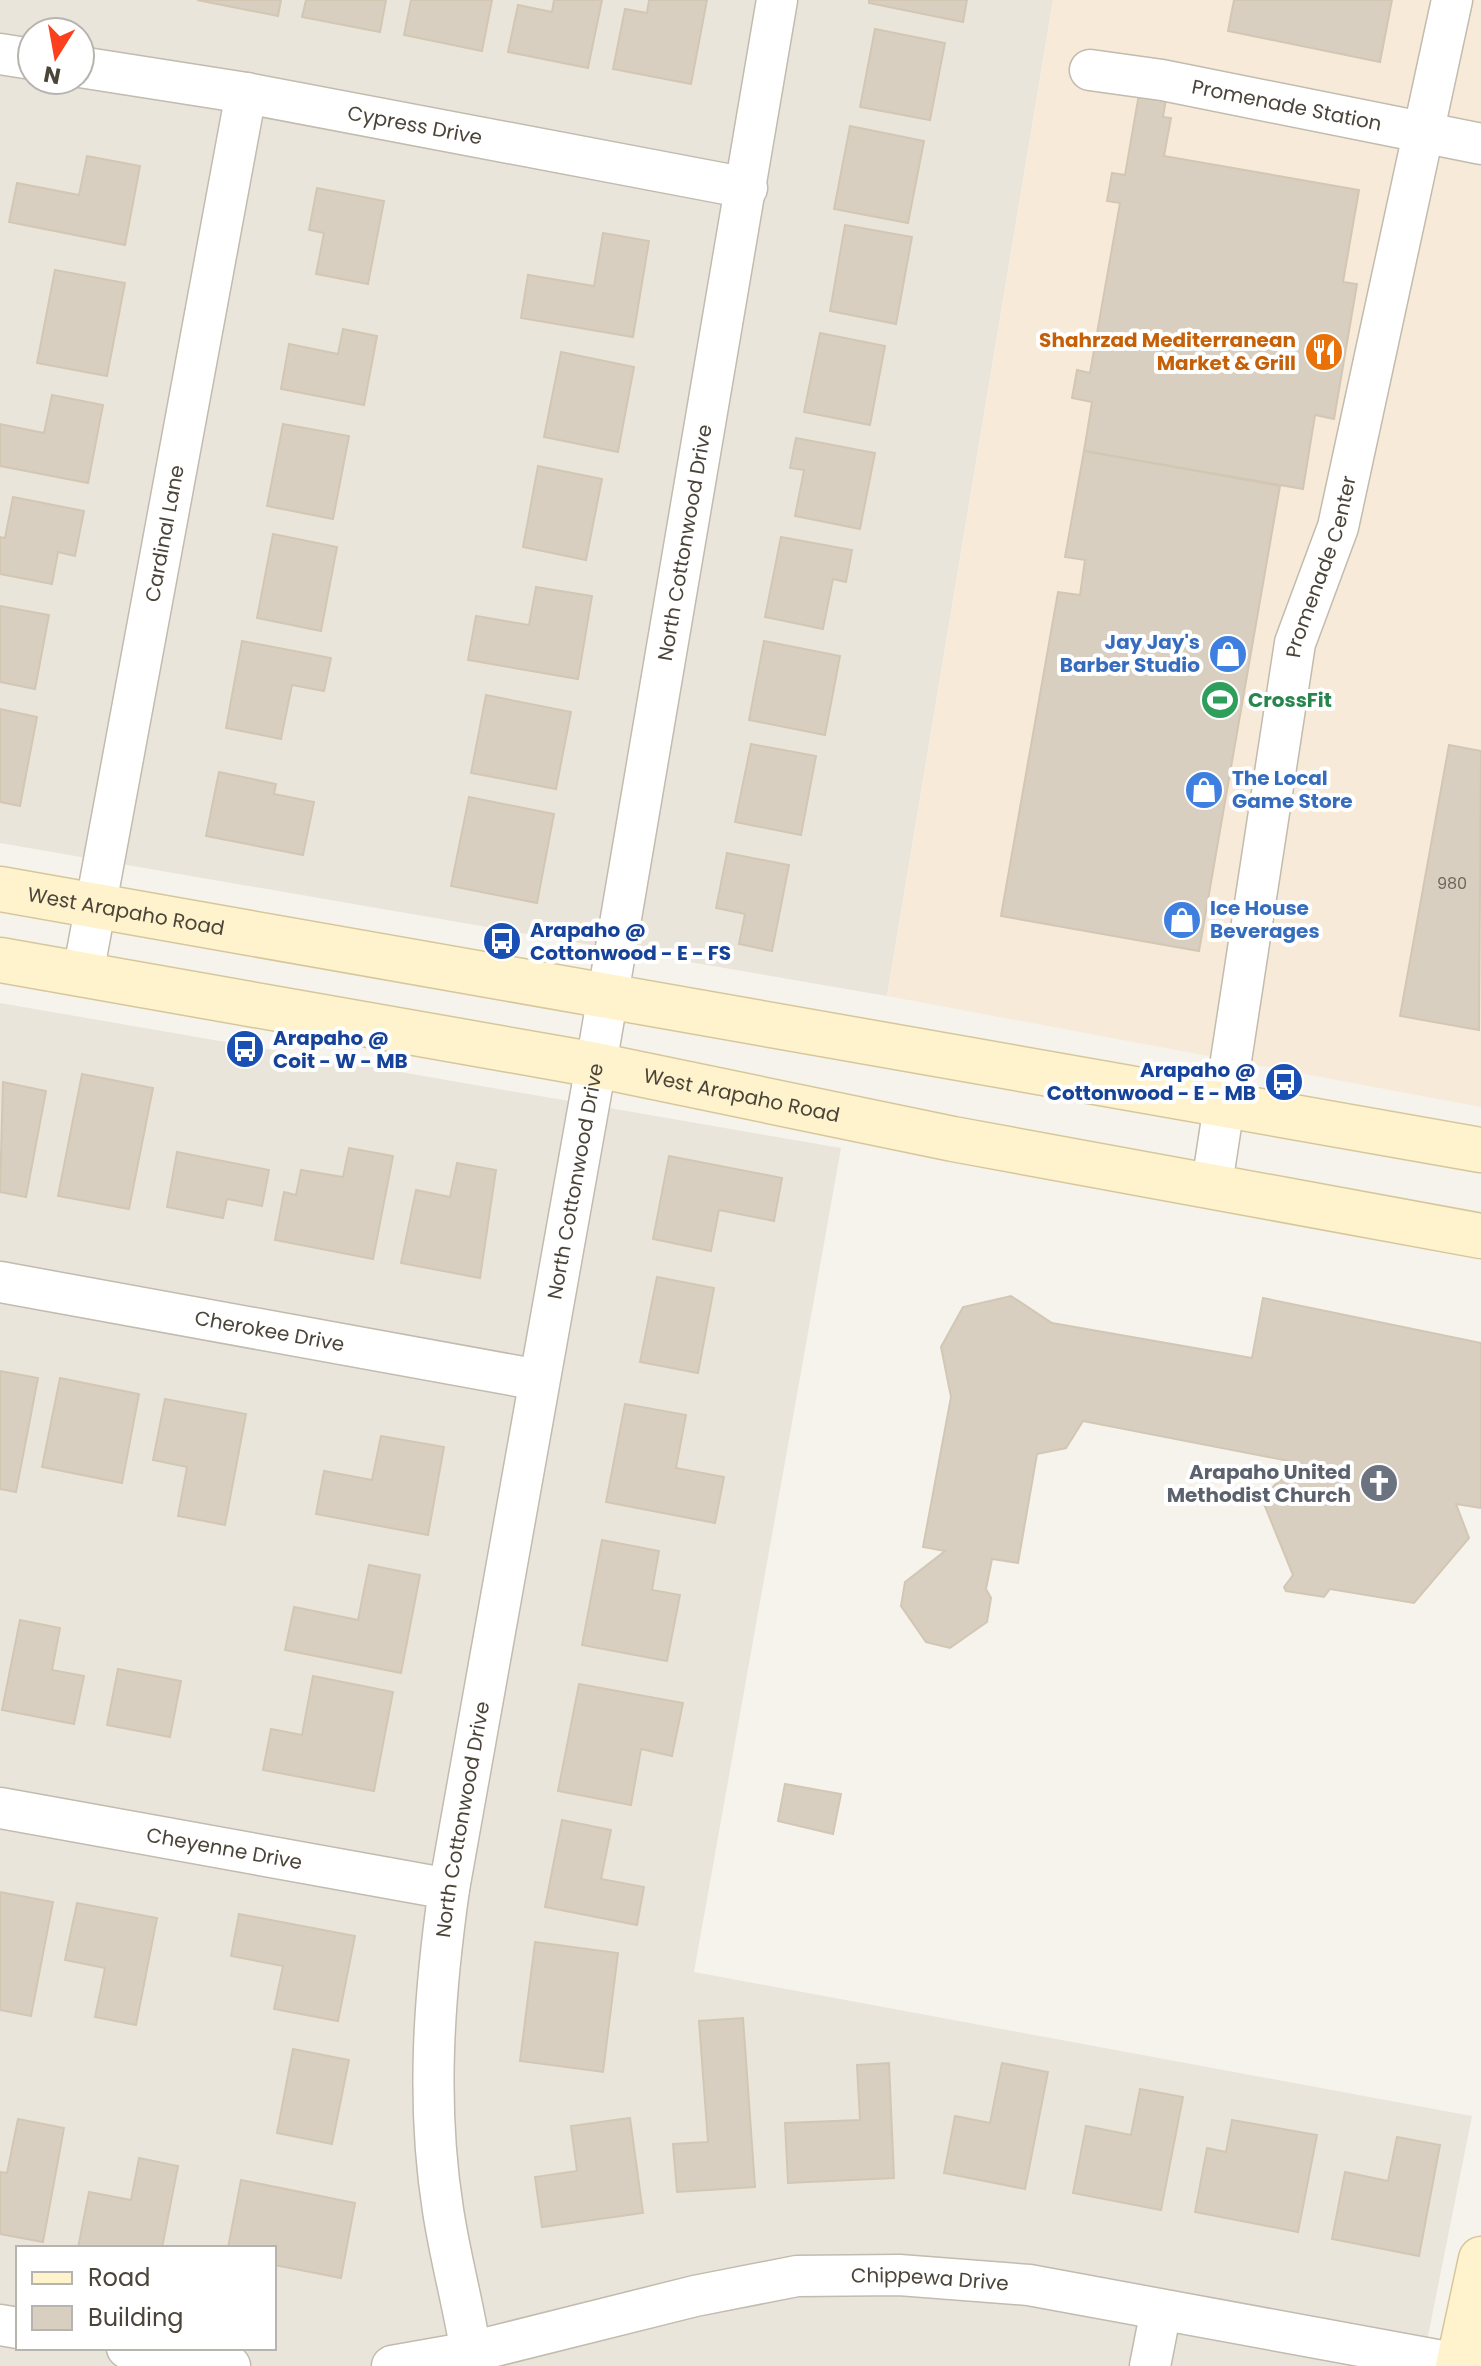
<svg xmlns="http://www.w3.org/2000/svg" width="1481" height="2366" font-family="Poppins,sans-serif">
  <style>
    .residential { fill: #eae5da; fill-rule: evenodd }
    .commercial { fill: #f7ead8 }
    .building { fill: #d8cfc1; stroke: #d3c7b4; stroke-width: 2 }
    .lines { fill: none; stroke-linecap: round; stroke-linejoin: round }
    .minor-casing { stroke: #c2bbae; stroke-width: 43 }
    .secondary-casing { stroke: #d6c79b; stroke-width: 47 }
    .minor { stroke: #fff; stroke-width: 40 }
    .secondary { stroke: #fff3cd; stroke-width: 44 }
    .labels { text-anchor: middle; stroke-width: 8; stroke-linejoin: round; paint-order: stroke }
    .number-label { font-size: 16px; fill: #6e675b }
    .street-label { font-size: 20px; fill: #4b4439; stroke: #fff }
    .food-label { font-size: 20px; font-weight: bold; fill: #c56008; stroke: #fff; text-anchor: end }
    .shop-label { font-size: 20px; font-weight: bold; fill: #366cbe; stroke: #fff; text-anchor: start }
    .leisure-label { font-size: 20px; font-weight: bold; fill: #27864d; stroke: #fff; text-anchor: start }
    .transit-label { font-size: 20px; font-weight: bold; fill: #164399; stroke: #fff; text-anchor: start }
    .worship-label { font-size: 20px; font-weight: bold; fill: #5b616d; stroke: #fff; text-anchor: end }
  </style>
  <rect width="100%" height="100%" fill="#f6f3ec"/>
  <!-- residential -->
  <g class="residential">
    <path d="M 0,0 L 1053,0 L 887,996 L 0,843 ZM 32,32 L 80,32 L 80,80 L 32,80 Z"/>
    <path d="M 0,1003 L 841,1148 L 694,1972 L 1472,2116 L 1422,2366 L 0,2366 ZM 18,2248 L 274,2248 L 274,2348 L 18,2348 Z"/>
  </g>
  <!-- commercial -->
  <path class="commercial" d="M 1053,0 L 1481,0 L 1481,1107 L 887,996 Z"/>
  <!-- building -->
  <g class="building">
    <path d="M 197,0 L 281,0 L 278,16 Z"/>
    <path d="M 306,0 L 386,0 L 380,32 L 302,17 Z"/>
    <path d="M 411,0 L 492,0 L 482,51 L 404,35 Z"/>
    <path d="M 554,0 L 602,0 L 588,68 L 508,52 L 518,5 L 552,12 Z"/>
    <path d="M 649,0 L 707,0 L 691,84 L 613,69 L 625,9 L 647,13 Z"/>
    <path d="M 869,0 L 967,0 L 963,22 L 869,3 Z"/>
    <path d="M 1234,0 L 1392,0 L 1380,62 L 1228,31 Z"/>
    <path d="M 875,29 L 945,43 L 930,120 L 860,107 Z"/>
    <path d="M 1139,94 L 1166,99 L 1163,117 L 1171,118 L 1164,156 L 1359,190 L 1343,282 L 1357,284 L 1334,419 L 1315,415 L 1303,489 L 1084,451 L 1092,402 L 1072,398 L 1077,370 L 1090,373 L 1120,203 L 1107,201 L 1112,173 L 1125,175 Z"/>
    <path d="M 850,126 L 924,141 L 908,223 L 834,209 Z"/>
    <path d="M 87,156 L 140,166 L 125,245 L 9,222 L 17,183 L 79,195 Z"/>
    <path d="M 317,188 L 384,201 L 368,284 L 316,274 L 324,233 L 309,230 Z"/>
    <path d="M 845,225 L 912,237 L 896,324 L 830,311 Z"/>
    <path d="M 603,233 L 649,241 L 633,337 L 521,318 L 528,275 L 594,286 Z"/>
    <path d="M 55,270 L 125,283 L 107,376 L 37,363 Z"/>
    <path d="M 343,329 L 377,336 L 364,405 L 281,389 L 289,344 L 338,354 Z"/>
    <path d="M 820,333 L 885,346 L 870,425 L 804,412 Z"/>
    <path d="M 561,352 L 634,367 L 618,452 L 544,437 Z"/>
    <path d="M 52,395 L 103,405 L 88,483 L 0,466 L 0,424 L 44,433 Z"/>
    <path d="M 283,424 L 349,436 L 333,519 L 267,506 Z"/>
    <path d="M 796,438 L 875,453 L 860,529 L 795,516 L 804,470 L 790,468 Z"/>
    <path d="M 1084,451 L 1280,486 L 1199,951 L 1001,916 L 1058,592 L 1080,595 L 1085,560 L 1065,557 Z"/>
    <path d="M 538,466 L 602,479 L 586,560 L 523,547 Z"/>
    <path d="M 13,497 L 84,511 L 75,556 L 58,552 L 52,584 L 0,574 L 0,537 L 5,538 Z"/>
    <path d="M 273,534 L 337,547 L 321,631 L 257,618 Z"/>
    <path d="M 781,537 L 852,550 L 846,582 L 833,579 L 823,629 L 765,617 Z"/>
    <path d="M 536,587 L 592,596 L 578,679 L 468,660 L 476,616 L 529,625 Z"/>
    <path d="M 0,606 L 49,615 L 35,689 L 0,682 Z"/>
    <path d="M 242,641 L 331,658 L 324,691 L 292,685 L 281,739 L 226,728 Z"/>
    <path d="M 764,641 L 840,656 L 825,735 L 749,720 Z"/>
    <path d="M 486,695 L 571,712 L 556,789 L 471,773 Z"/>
    <path d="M 0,709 L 37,717 L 20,806 L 0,802 Z"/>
    <path d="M 751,744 L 816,756 L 801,835 L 735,822 Z"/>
    <path d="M 1449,745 L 1481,751 L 1479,1030 L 1400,1016 Z"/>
    <path d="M 219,772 L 276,784 L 274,794 L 314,802 L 303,855 L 206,836 Z"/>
    <path d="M 469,797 L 554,814 L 537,903 L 451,886 Z"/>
    <path d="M 727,853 L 789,865 L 772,951 L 739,944 L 745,914 L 716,908 Z"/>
    <path d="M 82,1074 L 153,1088 L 129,1209 L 58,1196 Z"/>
    <path d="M 3,1082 L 46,1091 L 26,1197 L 0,1192 Z"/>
    <path d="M 349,1148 L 393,1156 L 373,1259 L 275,1240 L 284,1192 L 296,1195 L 301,1170 L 343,1177 Z"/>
    <path d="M 177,1152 L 269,1170 L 262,1206 L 227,1199 L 223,1218 L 167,1207 Z"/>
    <path d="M 669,1156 L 782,1178 L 774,1221 L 719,1210 L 711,1251 L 653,1239 Z"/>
    <path d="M 457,1163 L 496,1170 L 480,1278 L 401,1263 L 416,1190 L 450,1197 Z"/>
    <path d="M 657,1277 L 714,1288 L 698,1373 L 640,1362 Z"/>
    <path d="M 1011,1296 L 1052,1323 L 1252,1358 L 1263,1298 L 1481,1343 L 1481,1508 L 1456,1504 L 1469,1538 L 1414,1603 L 1330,1589 L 1324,1597 L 1286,1591 L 1284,1587 L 1293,1575 L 1262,1499 L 1291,1467 L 1289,1461 L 1083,1421 L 1066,1448 L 1037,1454 L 1018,1563 L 992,1559 L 986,1589 L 991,1598 L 987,1622 L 950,1648 L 926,1642 L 901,1606 L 905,1582 L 945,1551 L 923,1547 L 951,1397 L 941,1347 L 963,1307 Z"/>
    <path d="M 0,1371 L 38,1378 L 16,1492 L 0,1489 Z"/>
    <path d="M 60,1378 L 139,1394 L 122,1483 L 42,1467 Z"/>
    <path d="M 165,1399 L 246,1414 L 225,1525 L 178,1516 L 187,1467 L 153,1460 Z"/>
    <path d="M 625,1404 L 686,1415 L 676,1468 L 724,1477 L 715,1523 L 606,1502 Z"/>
    <path d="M 381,1436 L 444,1447 L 428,1535 L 316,1514 L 324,1471 L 372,1480 Z"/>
    <path d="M 602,1540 L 659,1551 L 652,1590 L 680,1595 L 667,1661 L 582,1645 Z"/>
    <path d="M 369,1565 L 420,1575 L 401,1673 L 285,1650 L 294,1607 L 358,1620 Z"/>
    <path d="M 20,1620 L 60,1628 L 52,1670 L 84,1676 L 74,1724 L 2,1710 Z"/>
    <path d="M 118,1669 L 181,1681 L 170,1737 L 107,1725 Z"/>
    <path d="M 313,1676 L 393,1692 L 374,1791 L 263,1770 L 271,1729 L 302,1735 Z"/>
    <path d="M 579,1684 L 683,1703 L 672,1756 L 641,1749 L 631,1805 L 558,1791 Z"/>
    <path d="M 785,1784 L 841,1794 L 833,1834 L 778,1821 Z"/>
    <path d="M 562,1820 L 611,1830 L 601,1879 L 644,1887 L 637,1925 L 545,1907 Z"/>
    <path d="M 0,1892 L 53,1902 L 31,2016 L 0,2010 Z"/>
    <path d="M 77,1903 L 157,1918 L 136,2025 L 95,2017 L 105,1968 L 65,1960 Z"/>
    <path d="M 239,1914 L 355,1936 L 338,2021 L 274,2009 L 283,1966 L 231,1956 Z"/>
    <path d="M 535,1942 L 618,1953 L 603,2072 L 520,2061 Z"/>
    <path d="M 743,2018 L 755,2187 L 677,2192 L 673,2144 L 708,2142 L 699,2021 Z"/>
    <path d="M 293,2049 L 349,2060 L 332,2144 L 277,2133 Z"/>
    <path d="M 889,2063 L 894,2178 L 788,2183 L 785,2123 L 860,2120 L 857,2065 Z"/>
    <path d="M 1002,2063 L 1048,2072 L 1025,2189 L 944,2173 L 955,2116 L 990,2123 Z"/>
    <path d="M 1140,2089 L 1183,2097 L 1161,2210 L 1073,2193 L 1086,2126 L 1131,2135 Z"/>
    <path d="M 630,2118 L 643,2213 L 542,2227 L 535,2177 L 577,2171 L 571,2126 Z"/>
    <path d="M 18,2119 L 64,2128 L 43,2242 L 0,2234 L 0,2172 L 7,2173 Z"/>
    <path d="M 1232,2120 L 1317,2135 L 1298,2232 L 1195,2212 L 1207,2148 L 1226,2152 Z"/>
    <path d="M 1397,2137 L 1440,2145 L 1419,2256 L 1332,2239 L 1345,2172 L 1388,2181 Z"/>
    <path d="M 139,2158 L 178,2166 L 162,2248 L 78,2248 L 89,2192 L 131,2200 Z"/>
    <path d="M 241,2180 L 355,2203 L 341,2278 L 274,2265 L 274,2248 L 228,2248 Z"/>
  </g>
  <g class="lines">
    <defs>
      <g id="minor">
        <path d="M 0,54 L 32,59"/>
        <path id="s1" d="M 80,67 L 246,93 L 747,188"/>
        <path id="s2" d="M 1090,70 L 1162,80 L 1481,144"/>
        <path id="s3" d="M 83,974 L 246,93"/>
        <path id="s4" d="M 1212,1184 L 1295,643 L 1338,527 L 1452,0"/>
        <path id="s5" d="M 0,1282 L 539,1380"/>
        <path id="s6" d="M 0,1808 L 449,1889"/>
        <path d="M 0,2325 L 18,2328"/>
        <path d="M 127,2348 L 230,2366"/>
        <path id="s7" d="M 392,2366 L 471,2352 L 695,2296 L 797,2276 L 899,2275 L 1029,2285 L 1469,2366"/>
        <path id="s8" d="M 473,2366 C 466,2314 451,2263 443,2210 C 426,2103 434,1995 449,1889 L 596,1065 L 777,0"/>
        <path d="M 1150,2366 L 1161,2310"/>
      </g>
      <g id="secondary">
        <path id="s9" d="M 0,889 L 1481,1150"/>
        <path id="s10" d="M 0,960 L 596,1065 L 953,1139 L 1481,1236"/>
        <path d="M 1458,2366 L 1481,2259"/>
      </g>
    </defs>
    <!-- minor casing -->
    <use href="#minor" class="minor-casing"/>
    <!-- secondary casing -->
    <use href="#secondary" class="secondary-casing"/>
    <!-- minor -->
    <use href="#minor" class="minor"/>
    <!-- secondary -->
    <use href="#secondary" class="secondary"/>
  </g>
  <!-- icons -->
  <defs>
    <symbol id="restaurant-disc" viewBox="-11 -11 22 22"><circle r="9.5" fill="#e8710a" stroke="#fff"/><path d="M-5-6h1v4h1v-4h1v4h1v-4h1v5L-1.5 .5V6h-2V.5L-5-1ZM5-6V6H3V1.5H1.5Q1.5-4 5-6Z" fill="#fff"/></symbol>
    <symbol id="shop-disc" viewBox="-11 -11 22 22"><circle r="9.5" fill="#3f7fe0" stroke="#fff"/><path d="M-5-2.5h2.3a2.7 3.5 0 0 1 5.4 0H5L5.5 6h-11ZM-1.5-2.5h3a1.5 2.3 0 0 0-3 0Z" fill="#fff"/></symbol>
    <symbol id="stadium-disc" viewBox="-11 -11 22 22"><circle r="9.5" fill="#2e9e5b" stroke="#fff"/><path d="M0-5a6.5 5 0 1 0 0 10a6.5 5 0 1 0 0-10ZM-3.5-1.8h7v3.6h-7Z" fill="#fff"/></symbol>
    <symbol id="bus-disc" viewBox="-11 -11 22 22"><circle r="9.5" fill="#1a4fb4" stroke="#fff"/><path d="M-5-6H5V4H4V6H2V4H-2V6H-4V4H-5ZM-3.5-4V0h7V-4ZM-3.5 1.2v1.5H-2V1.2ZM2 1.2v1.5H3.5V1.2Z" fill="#fff"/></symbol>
    <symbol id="church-disc" viewBox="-11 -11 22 22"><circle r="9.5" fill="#6b7280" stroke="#fff"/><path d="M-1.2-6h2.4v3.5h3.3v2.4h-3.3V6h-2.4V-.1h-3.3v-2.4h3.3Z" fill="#fff"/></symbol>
  </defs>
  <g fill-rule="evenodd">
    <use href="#restaurant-disc" x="1302" y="330" width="44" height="44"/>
    <use href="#shop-disc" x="1206" y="632" width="44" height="44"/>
    <use href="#stadium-disc" x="1198" y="678" width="44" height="44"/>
    <use href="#shop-disc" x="1182" y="768" width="44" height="44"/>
    <use href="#shop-disc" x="1160" y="898" width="44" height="44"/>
    <use href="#bus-disc" x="480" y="919" width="44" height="44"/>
    <use href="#bus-disc" x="223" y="1027" width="44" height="44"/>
    <use href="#bus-disc" x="1262" y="1060" width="44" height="44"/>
    <use href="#church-disc" x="1357" y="1461" width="44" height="44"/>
  </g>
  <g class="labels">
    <!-- number labels -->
    <g class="number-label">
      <text x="1452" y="889">980</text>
    </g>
    <!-- street labels -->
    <g class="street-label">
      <text dy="7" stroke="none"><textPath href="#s2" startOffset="200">Promenade Station</textPath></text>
      <text dy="7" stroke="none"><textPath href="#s1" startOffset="340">Cypress Drive</textPath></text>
      <text dy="7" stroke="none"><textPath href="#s3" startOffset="448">Cardinal Lane</textPath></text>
      <text dy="7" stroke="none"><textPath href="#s8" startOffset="1848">North Cottonwood Drive</textPath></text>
      <text dy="7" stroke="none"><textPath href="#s4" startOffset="628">Promenade Center</textPath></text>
      <text dy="7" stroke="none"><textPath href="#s9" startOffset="128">West Arapaho Road</textPath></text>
      <text dy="7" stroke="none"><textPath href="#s10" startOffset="754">West Arapaho Road</textPath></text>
      <text dy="7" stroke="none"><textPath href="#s8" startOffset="1200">North Cottonwood Drive</textPath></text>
      <text dy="7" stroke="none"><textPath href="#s5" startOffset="274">Cherokee Drive</textPath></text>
      <text dy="7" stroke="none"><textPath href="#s8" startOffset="552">North Cottonwood Drive</textPath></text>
      <text dy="7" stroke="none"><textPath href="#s6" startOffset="228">Cheyenne Drive</textPath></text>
      <text dy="7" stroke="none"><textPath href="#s7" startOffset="548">Chippewa Drive</textPath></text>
    </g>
    <!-- food labels -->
    <g class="food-label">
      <text x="1296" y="347">Shahrzad Mediterranean<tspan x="1296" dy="23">Market &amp; Grill</tspan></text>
    </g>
    <!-- shop labels -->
    <g class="shop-label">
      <text x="1200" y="649" text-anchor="end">Jay Jay's<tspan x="1200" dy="23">Barber Studio</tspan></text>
      <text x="1232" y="785">The Local<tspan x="1232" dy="23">Game Store</tspan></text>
      <text x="1210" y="915">Ice House<tspan x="1210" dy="23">Beverages</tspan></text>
    </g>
    <!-- leisure labels -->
    <g class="leisure-label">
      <text x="1248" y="707">CrossFit</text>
    </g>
    <!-- transit labels -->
    <g class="transit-label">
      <text x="530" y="937">Arapaho @<tspan x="530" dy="23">Cottonwood - E - FS</tspan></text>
      <text x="273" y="1045">Arapaho @<tspan x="273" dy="23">Coit - W - MB</tspan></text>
      <text x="1256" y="1077" text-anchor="end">Arapaho @<tspan x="1256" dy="23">Cottonwood - E - MB</tspan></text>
    </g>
    <!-- worship labels -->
    <g class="worship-label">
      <text x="1351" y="1479">Arapaho United<tspan x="1351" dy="23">Methodist Church</tspan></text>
    </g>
  </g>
  <!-- legend -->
  <rect x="16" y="2246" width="260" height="104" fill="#ffffff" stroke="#b7b4b0" stroke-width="2"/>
  <rect x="32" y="2272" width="40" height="12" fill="#fff3cd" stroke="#b7b4b0" stroke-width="2"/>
  <text x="88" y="2286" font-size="24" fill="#4b4439">Road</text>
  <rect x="32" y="2306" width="40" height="24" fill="#d8cfc1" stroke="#b7b4b0" stroke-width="2"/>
  <text x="88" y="2326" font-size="24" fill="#4b4439">Building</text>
  <!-- north arrow -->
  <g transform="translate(56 56) rotate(191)"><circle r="38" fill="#ffffff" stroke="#b7b4b0" stroke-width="2"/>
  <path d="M0-6L14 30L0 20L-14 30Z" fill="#fc3f1d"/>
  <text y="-12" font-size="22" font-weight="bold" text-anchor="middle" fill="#4b4439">N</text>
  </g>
</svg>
